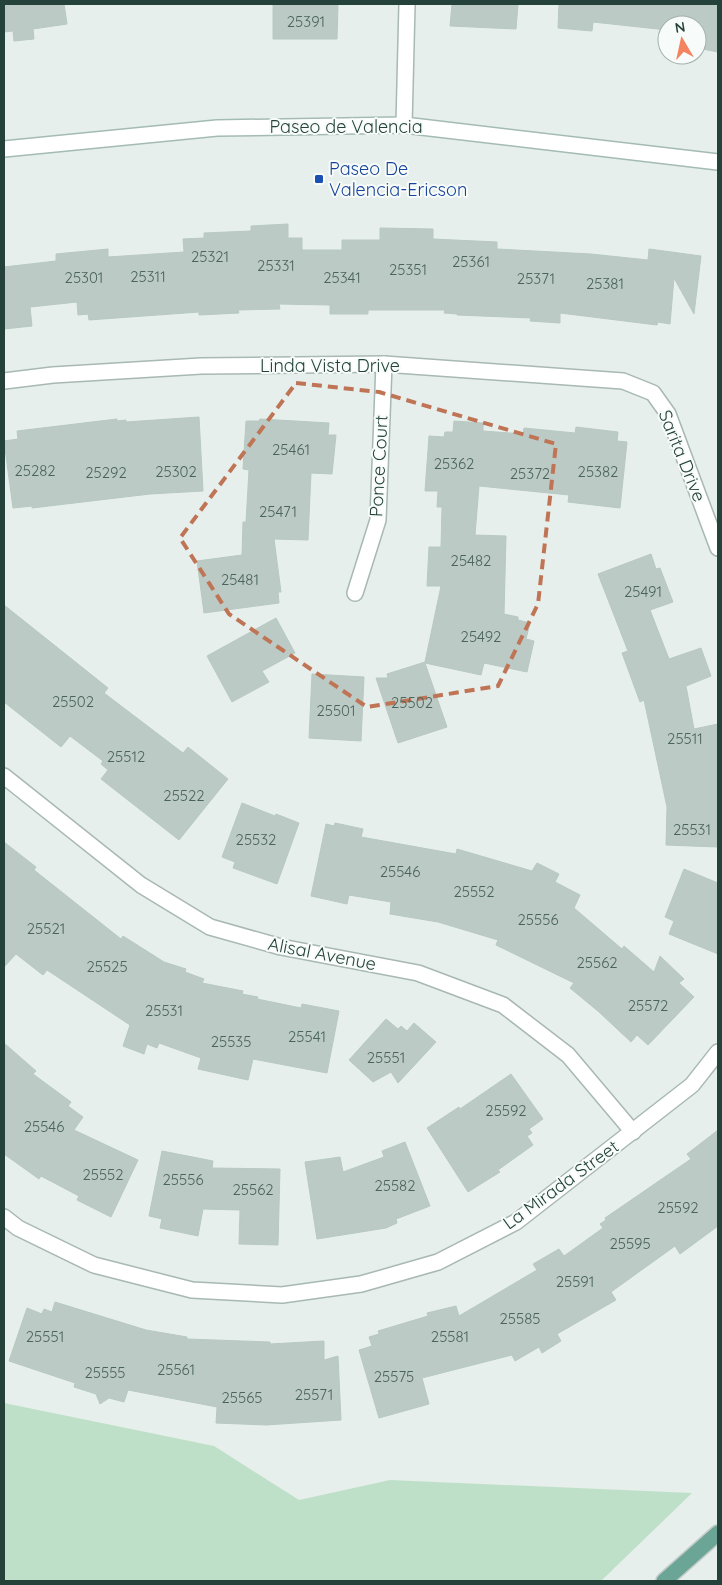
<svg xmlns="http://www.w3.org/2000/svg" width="722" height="1585" font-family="Quicksand,sans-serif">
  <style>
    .green { fill: #bfe0c8 }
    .building { fill: #bbcac4; stroke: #b8c9c2 }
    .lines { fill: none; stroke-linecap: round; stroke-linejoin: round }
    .minor-casing { stroke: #a8b8b2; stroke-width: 18 }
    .tertiary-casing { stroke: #a8b8b2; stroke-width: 18 }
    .secondary-casing { stroke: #a4bbb3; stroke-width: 18 }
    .primary-casing { stroke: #c2cac8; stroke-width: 18 }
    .minor { stroke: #fff; stroke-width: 15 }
    .tertiary { stroke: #fff; stroke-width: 15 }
    .secondary { stroke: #fff; stroke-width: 15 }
    .primary { stroke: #6aa596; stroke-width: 15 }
    .marked { fill: none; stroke: #c07456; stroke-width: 4; stroke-dasharray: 10 6; stroke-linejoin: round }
    .transit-dot { fill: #1a4fb4; stroke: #f7fbf9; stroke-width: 2 }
    .labels { text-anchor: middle; stroke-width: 4; stroke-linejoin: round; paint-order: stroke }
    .number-label { font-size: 15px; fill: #4a645c }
    .street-label { font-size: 18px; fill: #24423a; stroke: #f7fbf9 }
    .transit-label { font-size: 18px; fill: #164399; stroke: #f7fbf9; text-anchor: start }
  </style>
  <rect width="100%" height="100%" fill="#e6efeb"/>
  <!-- green -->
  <path class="green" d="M 4,1403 L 214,1446 L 299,1500 L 390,1480 L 692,1493 L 601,1581 L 4,1581 Z"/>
  <!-- building -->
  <g class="building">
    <path d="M 4,4 L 64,4 L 67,24 L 33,29 L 34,39 L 14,41 L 13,31 L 4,32 Z"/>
    <path d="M 273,4 L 338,4 L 337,39 L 273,39 Z"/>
    <path d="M 452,4 L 518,4 L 516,29 L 450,26 Z"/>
    <path d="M 559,4 L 718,4 L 718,52 L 697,48 L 697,25 L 667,25 L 667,30 L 593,22 L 592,31 L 558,28 Z"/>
    <path d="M 288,224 L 288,238 L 302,238 L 302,250 L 342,250 L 342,240 L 380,240 L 380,228 L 433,229 L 433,239 L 497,242 L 497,249 L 591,254 L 648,260 L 649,249 L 701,256 L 694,314 L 674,278 L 670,324 L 658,322 L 657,325 L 560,313 L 560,323 L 530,321 L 531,318 L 457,315 L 457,314 L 444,313 L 445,310 L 368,310 L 368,314 L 330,314 L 330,305 L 279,304 L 280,309 L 238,310 L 239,313 L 199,315 L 199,312 L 89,320 L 88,314 L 78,315 L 77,302 L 30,307 L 32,326 L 4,329 L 4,267 L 56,261 L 56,254 L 108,249 L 108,257 L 184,252 L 183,239 L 204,238 L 204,233 L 251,231 L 251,226 Z"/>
    <path d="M 199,417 L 203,491 L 150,494 L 32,508 L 32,506 L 13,508 L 4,441 L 18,439 L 17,431 L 117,419 L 117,421 L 126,420 L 126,422 Z"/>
    <path d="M 260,419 L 329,423 L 328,435 L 336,435 L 332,474 L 311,473 L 308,540 L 274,539 L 281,592 L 278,592 L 279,603 L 204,613 L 197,561 L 242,555 L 243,522 L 246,522 L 249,470 L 243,469 L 246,421 L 259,421 Z"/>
    <path d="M 454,421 L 483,423 L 483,431 L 523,434 L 524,428 L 575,433 L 576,427 L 618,432 L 617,441 L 627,442 L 620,508 L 568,502 L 569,495 L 479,486 L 475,535 L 506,536 L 504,614 L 518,617 L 518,620 L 530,623 L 526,639 L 534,641 L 527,672 L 484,663 L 481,675 L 425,663 L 447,727 L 398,743 L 376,678 L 388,678 L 387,674 L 425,662 L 441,586 L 427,586 L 429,547 L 441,547 L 442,507 L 437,507 L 438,491 L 425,491 L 429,436 L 444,437 L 445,432 L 453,432 Z"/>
    <path d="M 651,554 L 656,569 L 660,568 L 673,602 L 650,610 L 669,659 L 701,648 L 711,676 L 686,686 L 694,729 L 718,724 L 718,847 L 666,845 L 667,807 L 644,700 L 640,702 L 622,653 L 628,651 L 598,574 Z"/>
    <path d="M 4,605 L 108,688 L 104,693 L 183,753 L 188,747 L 228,779 L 179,840 L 101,779 L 108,770 L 101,764 L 103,761 L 70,736 L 61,747 L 4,702 Z"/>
    <path d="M 276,618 L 295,653 L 262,671 L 269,682 L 232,702 L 207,656 Z"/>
    <path d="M 312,674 L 364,677 L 361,741 L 309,738 Z"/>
    <path d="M 242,803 L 275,816 L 276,814 L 299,823 L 277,884 L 233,868 L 235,862 L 222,857 Z"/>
    <path d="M 335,823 L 363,829 L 361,837 L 456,854 L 457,849 L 532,871 L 537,863 L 559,874 L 555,882 L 580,895 L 574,908 L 622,949 L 624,946 L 654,972 L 660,956 L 684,979 L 679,983 L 694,997 L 648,1045 L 637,1035 L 631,1042 L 599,1012 L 570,988 L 574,983 L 496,945 L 498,940 L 438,922 L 390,914 L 391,902 L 349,895 L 347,904 L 311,896 L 326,824 L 334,826 Z"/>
    <path d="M 4,842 L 36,867 L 34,870 L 121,939 L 123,936 L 164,962 L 186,969 L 185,972 L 204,979 L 202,983 L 243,991 L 242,994 L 258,997 L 257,999 L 301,1008 L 302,1004 L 339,1011 L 327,1073 L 253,1059 L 248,1080 L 198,1069 L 201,1058 L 159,1043 L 157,1048 L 147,1044 L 144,1054 L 123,1046 L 130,1025 L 47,970 L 43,975 L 16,954 L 4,967 Z"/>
    <path d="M 684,869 L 718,883 L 718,954 L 669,934 L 674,921 L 665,917 Z"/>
    <path d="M 386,1019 L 398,1029 L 401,1026 L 407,1031 L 414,1023 L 436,1042 L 398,1083 L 391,1072 L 373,1082 L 349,1060 Z"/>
    <path d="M 4,1043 L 36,1071 L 33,1074 L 71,1102 L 68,1106 L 83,1117 L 74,1130 L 138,1160 L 111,1217 L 77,1200 L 79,1196 L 41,1176 L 39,1179 L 4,1154 Z"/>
    <path d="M 511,1074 L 543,1119 L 529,1129 L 532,1133 L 527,1136 L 533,1145 L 498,1170 L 500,1172 L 468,1192 L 427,1128 L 459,1107 L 460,1109 Z"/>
    <path d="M 718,1130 L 718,1226 L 680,1254 L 675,1246 L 611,1292 L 616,1300 L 557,1334 L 561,1341 L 542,1353 L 539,1347 L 515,1361 L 512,1355 L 422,1378 L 429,1404 L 379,1418 L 359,1350 L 372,1346 L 369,1337 L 379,1334 L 378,1331 L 428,1316 L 427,1313 L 456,1306 L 459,1316 L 537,1270 L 533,1264 L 559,1249 L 564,1256 L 603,1228 L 600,1224 L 606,1220 L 605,1218 L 691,1159 L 687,1154 Z"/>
    <path d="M 405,1142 L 430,1206 L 396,1219 L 397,1223 L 386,1228 L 317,1239 L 305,1162 L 340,1157 L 343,1172 L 384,1157 L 382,1151 Z"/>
    <path d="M 162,1151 L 213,1161 L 212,1168 L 280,1169 L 278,1245 L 239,1244 L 240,1210 L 203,1209 L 198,1236 L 160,1228 L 162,1219 L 149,1216 Z"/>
    <path d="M 55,1302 L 146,1330 L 187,1337 L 187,1339 L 270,1342 L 270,1344 L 324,1341 L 324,1360 L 338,1356 L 341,1420 L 266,1425 L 216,1423 L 217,1407 L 128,1390 L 124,1402 L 109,1398 L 100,1404 L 96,1394 L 74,1387 L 75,1383 L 9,1361 L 27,1308 L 42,1314 L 44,1309 L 52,1312 Z"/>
  </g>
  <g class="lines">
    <defs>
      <g id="minor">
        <path d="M 4,381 L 53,375 L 201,366 L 384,364 L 623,381 L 653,393 L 668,414 L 718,548"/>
        <path d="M 355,593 L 378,520 L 384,364"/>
        <path d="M 4,776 L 141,885 L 210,927 L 281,947 L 418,973 L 503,1005 L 568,1055 L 633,1132"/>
        <path d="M 4,1217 L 18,1228 L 94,1265 L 192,1290 L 282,1295 L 361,1284 L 438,1262 L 516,1222 L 692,1085 L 718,1052"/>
      </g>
      <path id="tertiary" d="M 404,125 L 407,4"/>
      <path id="secondary" d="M 4,149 L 217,128 L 404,125 L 718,162"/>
      <path id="primary" d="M 664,1581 L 718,1533"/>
    </defs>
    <!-- minor casing -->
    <use href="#minor" class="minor-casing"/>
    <!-- tertiary casing -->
    <use href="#tertiary" class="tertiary-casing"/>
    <!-- secondary casing -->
    <use href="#secondary" class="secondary-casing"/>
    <!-- primary casing -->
    <use href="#primary" class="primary-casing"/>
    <!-- minor -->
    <use href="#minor" class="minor"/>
    <!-- tertiary -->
    <use href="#tertiary" class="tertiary"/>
    <!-- secondary -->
    <use href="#secondary" class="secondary"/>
    <!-- primary -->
    <use href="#primary" class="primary"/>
  </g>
  <!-- marked area -->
  <path class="marked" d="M 296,383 L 379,392 L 556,444 L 538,604 L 498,686 L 367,707 L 229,614 L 180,538 Z"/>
  <!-- markers -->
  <rect class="transit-dot" x="314" y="174" width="10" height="10" rx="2.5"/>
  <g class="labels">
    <!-- number labels -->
    <g class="number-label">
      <text x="306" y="27">25391</text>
      <text x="210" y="262">25321</text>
      <text x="471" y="267">25361</text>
      <text x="276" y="271">25331</text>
      <text x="408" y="275">25351</text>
      <text x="148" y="282">25311</text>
      <text x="84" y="283">25301</text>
      <text x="342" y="283">25341</text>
      <text x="536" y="284">25371</text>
      <text x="605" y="289">25381</text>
      <text x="291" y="455">25461</text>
      <text x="454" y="469">25362</text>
      <text x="35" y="476">25282</text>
      <text x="176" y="477">25302</text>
      <text x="598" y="477">25382</text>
      <text x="106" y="478">25292</text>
      <text x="530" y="479">25372</text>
      <text x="278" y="517">25471</text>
      <text x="471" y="566">25482</text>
      <text x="240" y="585">25481</text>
      <text x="643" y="597">25491</text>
      <text x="481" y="642">25492</text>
      <text x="73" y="707">25502</text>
      <text x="412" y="708">25502</text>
      <text x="336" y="716">25501</text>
      <text x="685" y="744">25511</text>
      <text x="126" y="762">25512</text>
      <text x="184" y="801">25522</text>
      <text x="692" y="835">25531</text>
      <text x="256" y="845">25532</text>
      <text x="400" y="877">25546</text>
      <text x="474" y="897">25552</text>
      <text x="538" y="925">25556</text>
      <text x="46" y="934">25521</text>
      <text x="597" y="968">25562</text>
      <text x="107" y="972">25525</text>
      <text x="648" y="1011">25572</text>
      <text x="164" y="1016">25531</text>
      <text x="307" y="1042">25541</text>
      <text x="231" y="1047">25535</text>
      <text x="386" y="1063">25551</text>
      <text x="506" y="1116">25592</text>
      <text x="44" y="1132">25546</text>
      <text x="103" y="1180">25552</text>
      <text x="183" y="1185">25556</text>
      <text x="395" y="1191">25582</text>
      <text x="253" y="1195">25562</text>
      <text x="678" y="1213">25592</text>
      <text x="630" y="1249">25595</text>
      <text x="575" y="1287">25591</text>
      <text x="520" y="1324">25585</text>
      <text x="45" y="1342">25551</text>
      <text x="450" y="1342">25581</text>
      <text x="176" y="1375">25561</text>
      <text x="105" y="1378">25555</text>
      <text x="394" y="1382">25575</text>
      <text x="314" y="1400">25571</text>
      <text x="242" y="1403">25565</text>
    </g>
    <!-- street labels -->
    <g class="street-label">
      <text x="346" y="133">Paseo de Valencia</text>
      <text x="330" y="372">Linda Vista Drive</text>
      <text transform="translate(682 456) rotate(68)" y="6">Sarita Drive</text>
      <text transform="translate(379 466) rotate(-87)" y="6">Ponce Court</text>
      <text transform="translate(322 954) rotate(11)" y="6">Alisal Avenue</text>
      <text transform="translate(561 1185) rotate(-36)" y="6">La Mirada Street</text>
    </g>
    <!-- transit labels -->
    <g class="transit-label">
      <text x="329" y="175">Paseo De<tspan x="329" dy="21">Valencia-Ericson</tspan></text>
    </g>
  </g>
  <!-- border -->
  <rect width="722" height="1585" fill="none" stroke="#24423a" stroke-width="10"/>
  <!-- north arrow -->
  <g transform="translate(682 40) rotate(351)"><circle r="24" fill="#f7fbf9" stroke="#a3b1ad"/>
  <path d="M0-4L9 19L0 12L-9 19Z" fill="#f4845f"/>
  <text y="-8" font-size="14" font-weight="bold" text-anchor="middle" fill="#24423a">N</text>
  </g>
</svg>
